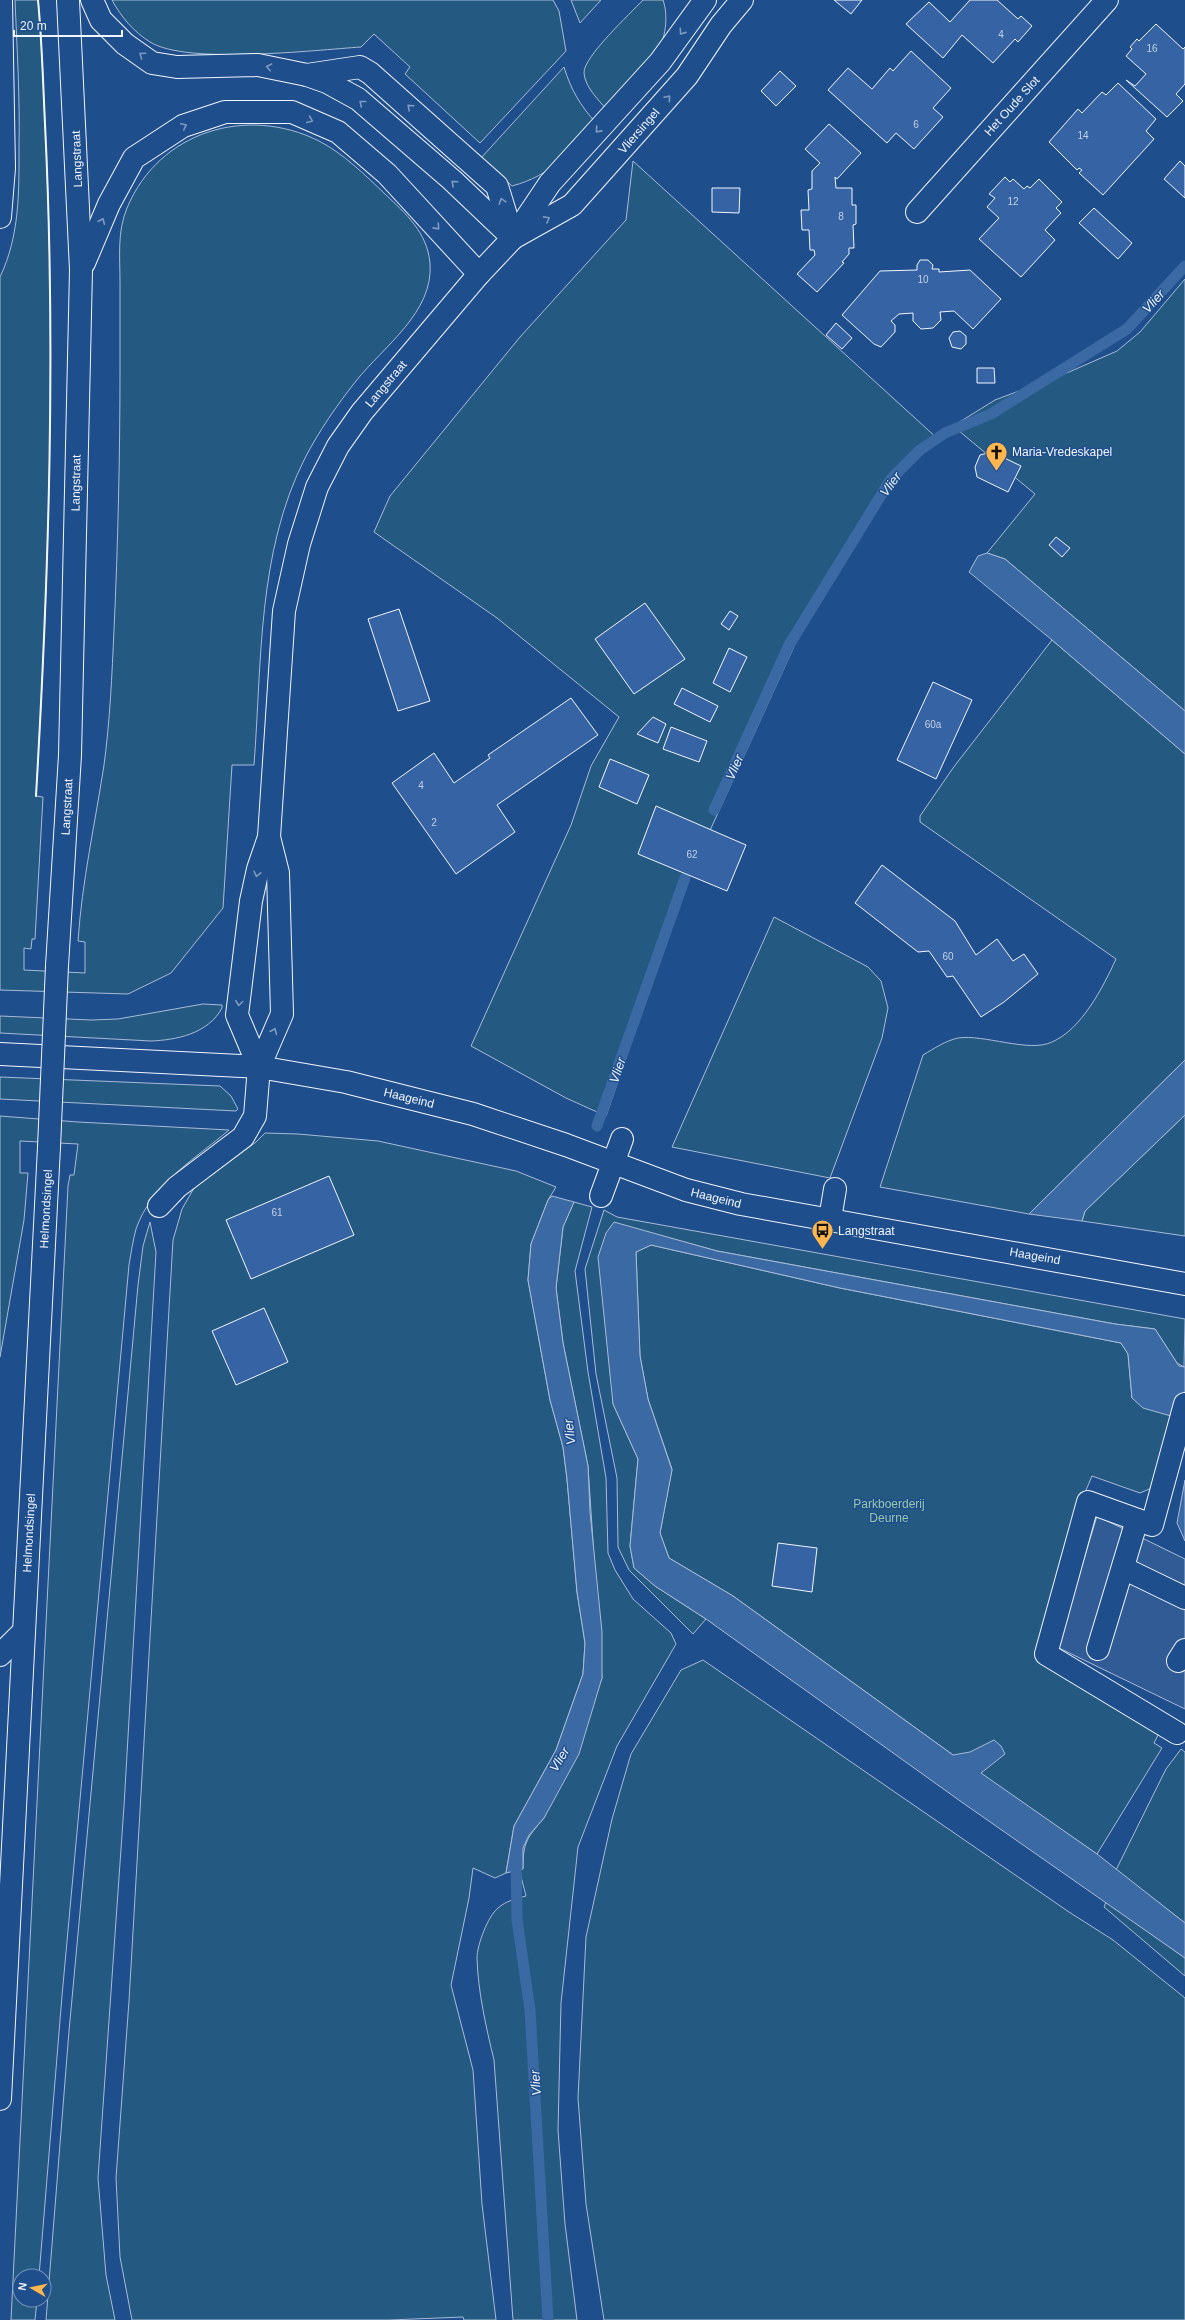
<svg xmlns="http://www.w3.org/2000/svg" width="1185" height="2320" font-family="Helvetica,sans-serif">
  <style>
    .green { fill: #245a82; stroke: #a8bbd7 }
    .parking { fill: #305b95; stroke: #a8bbd7 }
    .water { fill: #3b69a3; stroke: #a8bbd7 }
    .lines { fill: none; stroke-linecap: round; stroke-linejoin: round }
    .stream { stroke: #3b69a3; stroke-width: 11 }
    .building { fill: #3563a3; stroke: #f2f6ff }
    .minor-casing { stroke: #f2f6ff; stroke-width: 24 }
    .major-casing { stroke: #f2f6ff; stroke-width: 24 }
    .minor { stroke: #1f4e8c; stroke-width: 22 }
    .major { stroke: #1f4e8c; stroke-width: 22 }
    .major-bridge-casing { stroke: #f2f6ff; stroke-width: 24; stroke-linecap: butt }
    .major-bridge { stroke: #1f4e8c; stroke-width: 22 }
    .wall { stroke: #f2f6ff; stroke-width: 2 }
    .oneway { stroke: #7e9ac0 }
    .labels { text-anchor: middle; stroke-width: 3; stroke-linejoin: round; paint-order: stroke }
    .number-label { font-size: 10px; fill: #c3d1e8 }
    .street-label { font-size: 12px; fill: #f2f6ff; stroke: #1f4e8c }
    .poi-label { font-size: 12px; fill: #f2f6ff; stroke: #1f4e8c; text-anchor: start }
    .park-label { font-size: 12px; fill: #97c8a6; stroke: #1f4e8c }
    .water-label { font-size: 13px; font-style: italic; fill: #f2f6ff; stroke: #1f4e8c }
  </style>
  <rect width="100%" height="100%" fill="#1f4e8c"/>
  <!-- green -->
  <g class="green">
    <path d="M 15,0 L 38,0 C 42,41 43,83 45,124 C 56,348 49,572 36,796 L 43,797 L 35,939 L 32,939 L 31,949 L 24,948 L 24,970 L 85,973 L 85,942 L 78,941 C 82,881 95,824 104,765 C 110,721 112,674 114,630 C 118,543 120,455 120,367 C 120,339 120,311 120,283 C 120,257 117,232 127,208 C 159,131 247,105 319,141 C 344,154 365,175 385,194 C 406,214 427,232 430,263 C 434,312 384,346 356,381 C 337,405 319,431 305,458 C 257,553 262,662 254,765 L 232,765 L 223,908 L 171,973 L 128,994 L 0,990 L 0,277 C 20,235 19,191 19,146 C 20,97 17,49 15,0 Z"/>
    <path d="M 112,0 L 553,0 L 559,11 L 566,51 L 480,143 L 405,74 L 410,67 L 374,34 L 361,47 C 315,50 187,65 150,42 C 134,32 121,17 112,0 Z"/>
    <path d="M 571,0 L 601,0 L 580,23 Z"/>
    <path d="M 643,0 L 663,0 C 669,17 665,39 657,54 C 651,67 618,97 606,109 C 598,99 585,87 584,73 C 583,57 631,13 643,0 Z"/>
    <path d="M 564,67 C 571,90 580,105 596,123 C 569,152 553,175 512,186 L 481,158 Z"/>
    <path d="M 633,161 L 938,439 L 918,456 L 890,485 L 796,642 L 686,883 L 606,1116 L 566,1098 L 471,1046 L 571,825 L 591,766 L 619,717 L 497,618 L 374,532 L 390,496 L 520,337 L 626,220 Z"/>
    <path d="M 1185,279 L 1185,711 L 1005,559 L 987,553 L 1035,494 L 953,426 L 995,400 L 1069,372 L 1117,351 L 1140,332 Z"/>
    <path d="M 1052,640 L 1185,754 L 1185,1060 L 1029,1214 L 880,1187 L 923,1055 C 935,1048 945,1041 958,1038 C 984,1034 1029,1053 1052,1042 C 1082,1029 1103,987 1116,959 L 920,822 L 920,816 L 953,768 Z"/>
    <path d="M 774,917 L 868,967 L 881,981 L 888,1008 L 882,1038 L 830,1178 L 672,1147 Z"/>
    <path d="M 203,1004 L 222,1005 L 222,1008 C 208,1034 176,1040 151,1041 L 0,1033 L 0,1016 L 91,1020 L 118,1019 Z"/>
    <path d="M 0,1077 L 220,1086 L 231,1096 L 238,1109 L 236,1111 L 0,1099 Z"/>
    <path d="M 1185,1115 L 1185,1236 L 1082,1221 L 1085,1211 Z"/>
    <path d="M 0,1116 L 78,1122 L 229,1130 C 196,1158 151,1185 136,1229 C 133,1240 131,1253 129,1265 L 62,1996 L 39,2276 L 20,2276 L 20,2300 L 37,2300 L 35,2320 L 11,2320 L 68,1186 L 70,1175 L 74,1175 L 78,1144 L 20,1141 L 20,1173 L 28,1173 L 24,1220 L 0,1357 Z"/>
    <path d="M 265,1133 L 298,1134 L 378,1141 L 516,1171 L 556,1187 L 548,1200 L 531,1244 L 528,1280 L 550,1400 L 563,1447 L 567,1479 L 577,1592 L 585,1643 L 583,1674 L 556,1750 L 514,1826 L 506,1873 L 495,1878 L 473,1868 L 469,1898 L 451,1985 L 473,2070 L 482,2204 L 496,2320 L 464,2320 L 463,2317 L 389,2320 L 132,2320 L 120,2257 L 116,2178 L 129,2001 L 173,1240 L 182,1209 L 194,1188 L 256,1142 Z"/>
    <path d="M 574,1202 L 592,1207 L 575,1271 L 588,1372 L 606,1478 L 608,1553 L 615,1570 L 633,1599 L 671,1633 L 676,1644 L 617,1746 L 578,1847 L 561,2003 L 558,2130 L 565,2224 L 577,2320 L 513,2320 L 494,2060 C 486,2027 478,1992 477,1958 C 477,1945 488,1916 498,1908 C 506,1901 515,1899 526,1896 L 519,1869 L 523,1868 C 523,1842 527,1838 544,1818 L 602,1678 L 588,1466 L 563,1343 L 556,1288 L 563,1227 Z"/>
    <path d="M 604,1210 L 617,1217 L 1185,1319 L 1184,1367 L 1177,1363 L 1155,1329 L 1115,1324 L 717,1251 L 614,1223 L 613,1404 L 638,1459 L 630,1546 L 634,1568 L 655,1586 L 706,1619 L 693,1634 L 629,1570 L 618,1547 L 617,1478 L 596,1374 L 585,1269 Z"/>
    <path d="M 150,1222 L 156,1252 L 124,1806 L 98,2178 L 106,2275 L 115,2320 L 46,2320 L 69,2031 L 138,1285 L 143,1246 Z"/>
    <path d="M 651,1245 L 840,1288 L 1121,1343 L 1128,1354 L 1132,1398 L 1173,1417 L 1154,1487 L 1140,1493 L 1092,1476 L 1078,1509 L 1037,1657 L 1161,1729 L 1154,1743 L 1162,1748 L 1097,1854 L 953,1755 L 733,1596 L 669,1558 L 660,1533 L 672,1469 L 648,1399 L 640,1356 L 636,1252 Z"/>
    <path d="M 703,1660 L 1069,1912 L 1113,1940 L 1185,1998 L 1185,2320 L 604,2320 L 586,2204 L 578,2098 L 586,1937 L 612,1819 L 631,1754 L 681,1670 Z"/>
    <path d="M 1181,1749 L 1185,1752 L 1185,1923 L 1116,1870 L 1166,1769 Z"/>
    <path d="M 1106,1902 L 1185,1958 L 1185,1976 L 1104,1907 Z"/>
  </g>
  <!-- parking -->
  <path class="parking" d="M 1097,1516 L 1185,1559 L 1185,1709 L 1057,1647 Z"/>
  <!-- water -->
  <g class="water">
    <path d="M 987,553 L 1005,559 L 1185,711 L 1185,754 L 1052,640 L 969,572 L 978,556 Z"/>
    <path d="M 1185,1060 L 1185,1115 L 1085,1211 L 1082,1221 L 1029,1214 Z"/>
    <path d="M 552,1196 L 574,1202 L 563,1227 L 556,1288 L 563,1343 L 588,1466 L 590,1512 L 602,1632 L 602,1678 L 579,1754 L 544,1818 L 529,1835 L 523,1848 L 523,1869 L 506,1873 L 514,1826 L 556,1750 L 583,1674 L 585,1643 L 577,1592 L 567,1479 L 563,1447 L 550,1400 L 528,1280 L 531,1244 L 548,1200 Z"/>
    <path d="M 614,1222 L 717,1251 L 1115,1324 L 1155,1329 L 1177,1363 L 1179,1366 L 1185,1367 L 1185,1420 L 1143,1408 L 1132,1398 L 1128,1354 L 1121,1343 L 840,1288 L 651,1245 L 636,1252 L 640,1356 L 648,1399 L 672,1470 L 660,1533 L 669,1558 L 733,1596 L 953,1755 L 970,1752 L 994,1740 L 1001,1746 L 1005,1754 L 981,1773 L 1097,1854 L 1185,1923 L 1185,1958 L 963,1803 L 706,1619 L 655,1586 L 634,1568 L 630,1546 L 638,1459 L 613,1404 L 598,1257 L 606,1233 Z"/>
    <path d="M 1185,1480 L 1185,1541 L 1177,1523 Z"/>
  </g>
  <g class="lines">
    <!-- stream -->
    <g class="stream">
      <path d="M 714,810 L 789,645 L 891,479 L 920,450 L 945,433 L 991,414 L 1127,329 L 1185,266"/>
      <path d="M 597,1126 L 685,878"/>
      <path d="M 516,1856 L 517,1920 L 530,2010 L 548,2320"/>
    </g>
  </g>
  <!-- building -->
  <g class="building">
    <path d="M 834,0 L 862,0 L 851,14 Z"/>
    <path d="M 970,0 L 997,0 L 1018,19 L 1021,16 L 1032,26 L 1018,42 L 1015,39 L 993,63 L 962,35 L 943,58 L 906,24 L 929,2 L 950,22 Z"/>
    <path d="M 1156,24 L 1183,49 L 1185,47 L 1185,84 L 1176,94 L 1183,101 L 1167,117 L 1126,80 L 1135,86 L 1146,74 L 1126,56 L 1132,49 L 1130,47 L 1137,39 L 1139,41 Z"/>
    <path d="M 911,51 L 951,88 L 933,108 L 943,117 L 914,149 L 896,133 L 887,143 L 828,90 L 848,68 L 872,89 L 890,68 L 893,71 Z"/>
    <path d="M 780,71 L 796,86 L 776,106 L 761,91 Z"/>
    <path d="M 1118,83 L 1156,119 L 1146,131 L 1154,139 L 1103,195 L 1079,173 L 1082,170 L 1079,168 L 1077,170 L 1049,142 L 1078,109 L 1082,113 L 1102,92 L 1106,95 Z"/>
    <path d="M 829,124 L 861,153 L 837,179 L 835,177 L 836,188 L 852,188 L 852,205 L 856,205 L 856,224 L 853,225 L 854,248 L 849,248 L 849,254 L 842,262 L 844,263 L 817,292 L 797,274 L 815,255 L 814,250 L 810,250 L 809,230 L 802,230 L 801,210 L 809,210 L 808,190 L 812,189 L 812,171 L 820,163 L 805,149 Z"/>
    <path d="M 1180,161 L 1185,166 L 1185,198 L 1164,179 Z"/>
    <path d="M 1005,177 L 1010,182 L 1013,179 L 1024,189 L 1027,186 L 1030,188 L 1039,179 L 1062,202 L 1056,208 L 1061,213 L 1045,230 L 1055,240 L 1021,277 L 979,239 L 999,218 L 987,207 L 995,198 L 989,194 Z"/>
    <path d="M 712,188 L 740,188 L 739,213 L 712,212 Z"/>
    <path d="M 1094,208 L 1132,243 L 1118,259 L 1079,223 Z"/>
    <path d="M 920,260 L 928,260 L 933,265 L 932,269 L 939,269 L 939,272 L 970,270 L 1001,299 L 973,329 L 954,311 L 940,312 L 941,320 L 933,328 L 921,329 L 913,321 L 913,313 L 899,314 L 891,321 L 895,325 L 895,332 L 881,347 L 874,344 L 842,315 L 880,271 L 917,270 L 917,265 Z"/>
    <path d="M 836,323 L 852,338 L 842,349 L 826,335 Z"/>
    <path d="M 960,331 L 966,336 L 966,344 L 961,349 L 952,347 L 949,338 L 953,332 Z"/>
    <path d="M 977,368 L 994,368 L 995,383 L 977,383 Z"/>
    <path d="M 992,452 L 1021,466 L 1008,492 L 977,477 L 975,467 L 980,455 Z"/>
    <path d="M 1056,537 L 1070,548 L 1062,557 L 1049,545 Z"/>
    <path d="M 645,603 L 685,659 L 634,694 L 595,639 Z"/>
    <path d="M 399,609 L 430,701 L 398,711 L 368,619 Z"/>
    <path d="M 730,611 L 738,616 L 729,630 L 721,624 Z"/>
    <path d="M 729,648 L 747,657 L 730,692 L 713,683 Z"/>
    <path d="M 933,682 L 972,700 L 936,779 L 897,760 Z"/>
    <path d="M 682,688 L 718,706 L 710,722 L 674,704 Z"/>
    <path d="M 571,698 L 598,735 L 497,805 L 515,832 L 456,874 L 392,783 L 434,753 L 454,783 L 490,758 L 488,755 Z"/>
    <path d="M 653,717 L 666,724 L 658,743 L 637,734 Z"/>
    <path d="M 671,727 L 707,741 L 699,762 L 663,749 Z"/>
    <path d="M 610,759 L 649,775 L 637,804 L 599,787 Z"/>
    <path d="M 656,806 L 746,845 L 727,891 L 638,854 Z"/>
    <path d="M 882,865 L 955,921 L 976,955 L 997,939 L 1013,961 L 1024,954 L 1038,974 L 1004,1002 L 981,1017 L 953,976 L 947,977 L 929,951 L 918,952 L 855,903 Z"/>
    <path d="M 329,1176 L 354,1235 L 251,1279 L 226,1220 Z"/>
    <path d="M 264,1308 L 288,1362 L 236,1385 L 212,1331 Z"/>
    <path d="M 778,1543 L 817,1548 L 812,1592 L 772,1586 Z"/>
  </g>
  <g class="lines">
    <defs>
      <g id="minor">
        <path d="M 307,75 L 360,67 L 370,73 L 497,186 L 513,238"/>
        <path d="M 917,212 L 1107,0"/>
        <path d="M 0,217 L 4,168 L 1,0"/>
        <path d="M 515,235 L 550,183 L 660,62 L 705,0"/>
        <path d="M 513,238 L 572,205 L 687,76 L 721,25 L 742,0"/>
        <path d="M 601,1196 L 622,1139"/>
        <path d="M 159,1206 L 177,1187 L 243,1137 L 255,1116 L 259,1067 L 346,1082 L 473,1114 L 566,1145 L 686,1190 L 741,1204 L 1185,1284"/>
        <path d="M 830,1219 L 835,1189"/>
        <path d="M 1123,1568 L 1185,1598"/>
        <path d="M 1098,1649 L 1137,1520"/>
        <path d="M 1178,1661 L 1185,1650"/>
        <path d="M 1177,1733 L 1046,1654 L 1088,1502 L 1152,1525 L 1185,1404"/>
      </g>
      <g id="major">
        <path d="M 92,0 L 101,20 L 125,44 L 152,63 L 177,67 L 258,65 L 307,75 L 327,82 L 358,99 L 452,180 L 513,238 L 479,274 L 362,412 L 338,446 L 317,487 L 299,544 L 284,611 L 269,837 L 258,869 L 251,901 L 237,1015 L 259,1067"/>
        <path d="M 84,263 L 109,204 L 134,158 L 183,126 L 225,112 L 292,112 L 338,132 L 387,174 L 479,274"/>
        <path d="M 57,966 L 70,755 L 81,270 L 68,0"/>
        <path d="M 0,1054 L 259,1067"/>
        <path d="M 259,1067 L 282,1014 L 278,873 L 269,837"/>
        <path d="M 0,1655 L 24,1631"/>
        <path d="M 0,2099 L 49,1147"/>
      </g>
    </defs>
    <!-- minor casing -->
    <use href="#minor" class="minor-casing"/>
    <!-- major casing -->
    <use href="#major" class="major-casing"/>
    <!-- minor -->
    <use href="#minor" class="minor"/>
    <!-- major -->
    <use href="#major" class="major"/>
    <defs>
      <path id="major-bridge" d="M 49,1147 L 57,966"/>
    </defs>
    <!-- major-bridge casing -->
    <use href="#major-bridge" class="major-bridge-casing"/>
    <!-- major-bridge -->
    <use href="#major-bridge" class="major-bridge"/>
    <!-- wall -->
    <path class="wall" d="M 36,796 C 49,572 56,348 45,124 C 43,83 42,41 38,0"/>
  </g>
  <!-- one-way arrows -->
  <defs><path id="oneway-chevron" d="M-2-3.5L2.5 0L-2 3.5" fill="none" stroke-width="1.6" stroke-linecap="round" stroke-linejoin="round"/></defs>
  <g class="oneway">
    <use href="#oneway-chevron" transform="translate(682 32) rotate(125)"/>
    <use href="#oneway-chevron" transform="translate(142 55) rotate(-145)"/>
    <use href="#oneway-chevron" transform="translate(269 67) rotate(-168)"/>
    <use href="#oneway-chevron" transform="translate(668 98) rotate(-49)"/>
    <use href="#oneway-chevron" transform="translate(362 103) rotate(-141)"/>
    <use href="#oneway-chevron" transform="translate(410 107) rotate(-138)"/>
    <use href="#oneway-chevron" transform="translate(310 120) rotate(23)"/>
    <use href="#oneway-chevron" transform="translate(184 126) rotate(-25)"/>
    <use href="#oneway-chevron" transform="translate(598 130) rotate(132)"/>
    <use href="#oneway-chevron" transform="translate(454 183) rotate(-138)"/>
    <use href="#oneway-chevron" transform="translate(502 201) rotate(-107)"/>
    <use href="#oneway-chevron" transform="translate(547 219) rotate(-29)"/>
    <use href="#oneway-chevron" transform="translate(102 221) rotate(-67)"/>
    <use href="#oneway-chevron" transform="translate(437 227) rotate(48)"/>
    <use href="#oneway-chevron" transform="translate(257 874) rotate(103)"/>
    <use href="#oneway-chevron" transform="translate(239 1003) rotate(98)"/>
    <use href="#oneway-chevron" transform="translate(274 1031) rotate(-67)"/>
  </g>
  <!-- icons -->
  <defs>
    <symbol id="church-pin" viewBox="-11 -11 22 30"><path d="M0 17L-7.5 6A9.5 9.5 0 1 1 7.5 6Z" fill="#ffb74d" stroke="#1f4e8c"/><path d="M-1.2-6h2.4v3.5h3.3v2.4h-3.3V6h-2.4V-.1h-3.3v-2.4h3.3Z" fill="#111"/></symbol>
    <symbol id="bus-pin" viewBox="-11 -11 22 30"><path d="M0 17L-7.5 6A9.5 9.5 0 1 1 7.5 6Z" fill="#ffb74d" stroke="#1f4e8c"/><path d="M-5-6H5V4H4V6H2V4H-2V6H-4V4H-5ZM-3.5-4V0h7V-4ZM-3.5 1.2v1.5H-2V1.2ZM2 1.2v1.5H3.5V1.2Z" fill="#111"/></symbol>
  </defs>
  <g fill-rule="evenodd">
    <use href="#church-pin" x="984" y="440" width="25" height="34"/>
    <use href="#bus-pin" x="810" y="1218" width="25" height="34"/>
  </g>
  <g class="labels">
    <!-- number labels -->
    <g class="number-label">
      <text x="1001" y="38">4</text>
      <text x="1152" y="52">16</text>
      <text x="916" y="128">6</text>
      <text x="1083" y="139">14</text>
      <text x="1013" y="205">12</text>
      <text x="841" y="220">8</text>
      <text x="923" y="283">10</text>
      <text x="933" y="728">60a</text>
      <text x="421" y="789">4</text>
      <text x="434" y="826">2</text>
      <text x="692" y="858">62</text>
      <text x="948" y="960">60</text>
      <text x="277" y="1216">61</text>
    </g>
    <!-- street labels -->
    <g class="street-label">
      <text transform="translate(1012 106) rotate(-48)" y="4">Het Oude Slot</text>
      <text transform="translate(639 131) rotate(-49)" y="4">Vliersingel</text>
      <text transform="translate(77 159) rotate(-92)" y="4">Langstraat</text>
      <text transform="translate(386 384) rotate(-50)" y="4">Langstraat</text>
      <text transform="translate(76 483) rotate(-89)" y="4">Langstraat</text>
      <text transform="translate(67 807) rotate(-87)" y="4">Langstraat</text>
      <text transform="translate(409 1098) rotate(14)" y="4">Haageind</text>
      <text transform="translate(716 1198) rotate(14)" y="4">Haageind</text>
      <text transform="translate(46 1209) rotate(-87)" y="4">Helmondsingel</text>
      <text transform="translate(1035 1256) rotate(10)" y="4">Haageind</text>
      <text transform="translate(29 1533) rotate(-87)" y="4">Helmondsingel</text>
    </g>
    <!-- poi labels -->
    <g class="poi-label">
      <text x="1012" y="456">Maria-Vredeskapel</text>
      <text x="838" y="1235">Langstraat</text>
    </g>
    <!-- park labels -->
    <g class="park-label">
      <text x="889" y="1508">Parkboerderij<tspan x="889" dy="14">Deurne</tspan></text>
    </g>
    <!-- water labels -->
    <g class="water-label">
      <text transform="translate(1153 301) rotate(-48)" y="5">Vlier</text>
      <text transform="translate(890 484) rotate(-53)" y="5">Vlier</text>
      <text transform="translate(734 767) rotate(-66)" y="5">Vlier</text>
      <text transform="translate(617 1070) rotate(-71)" y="5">Vlier</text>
      <text transform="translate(569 1432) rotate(-97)" y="5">Vlier</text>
      <text transform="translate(559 1759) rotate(-59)" y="5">Vlier</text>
      <text transform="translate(535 2083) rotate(-94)" y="5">Vlier</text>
    </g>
  </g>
  <!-- north arrow -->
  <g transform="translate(32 2288) rotate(279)"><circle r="19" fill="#1f4e8c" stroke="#7391ba"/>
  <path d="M0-3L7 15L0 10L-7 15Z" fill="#ffb74d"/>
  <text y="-6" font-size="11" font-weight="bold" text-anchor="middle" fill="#f2f6ff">N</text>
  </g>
  <!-- scale -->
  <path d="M14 30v6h108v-6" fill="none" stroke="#f2f6ff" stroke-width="2"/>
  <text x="20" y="30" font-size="12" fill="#f2f6ff" stroke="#1f4e8c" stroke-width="3" paint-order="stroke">20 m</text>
</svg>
